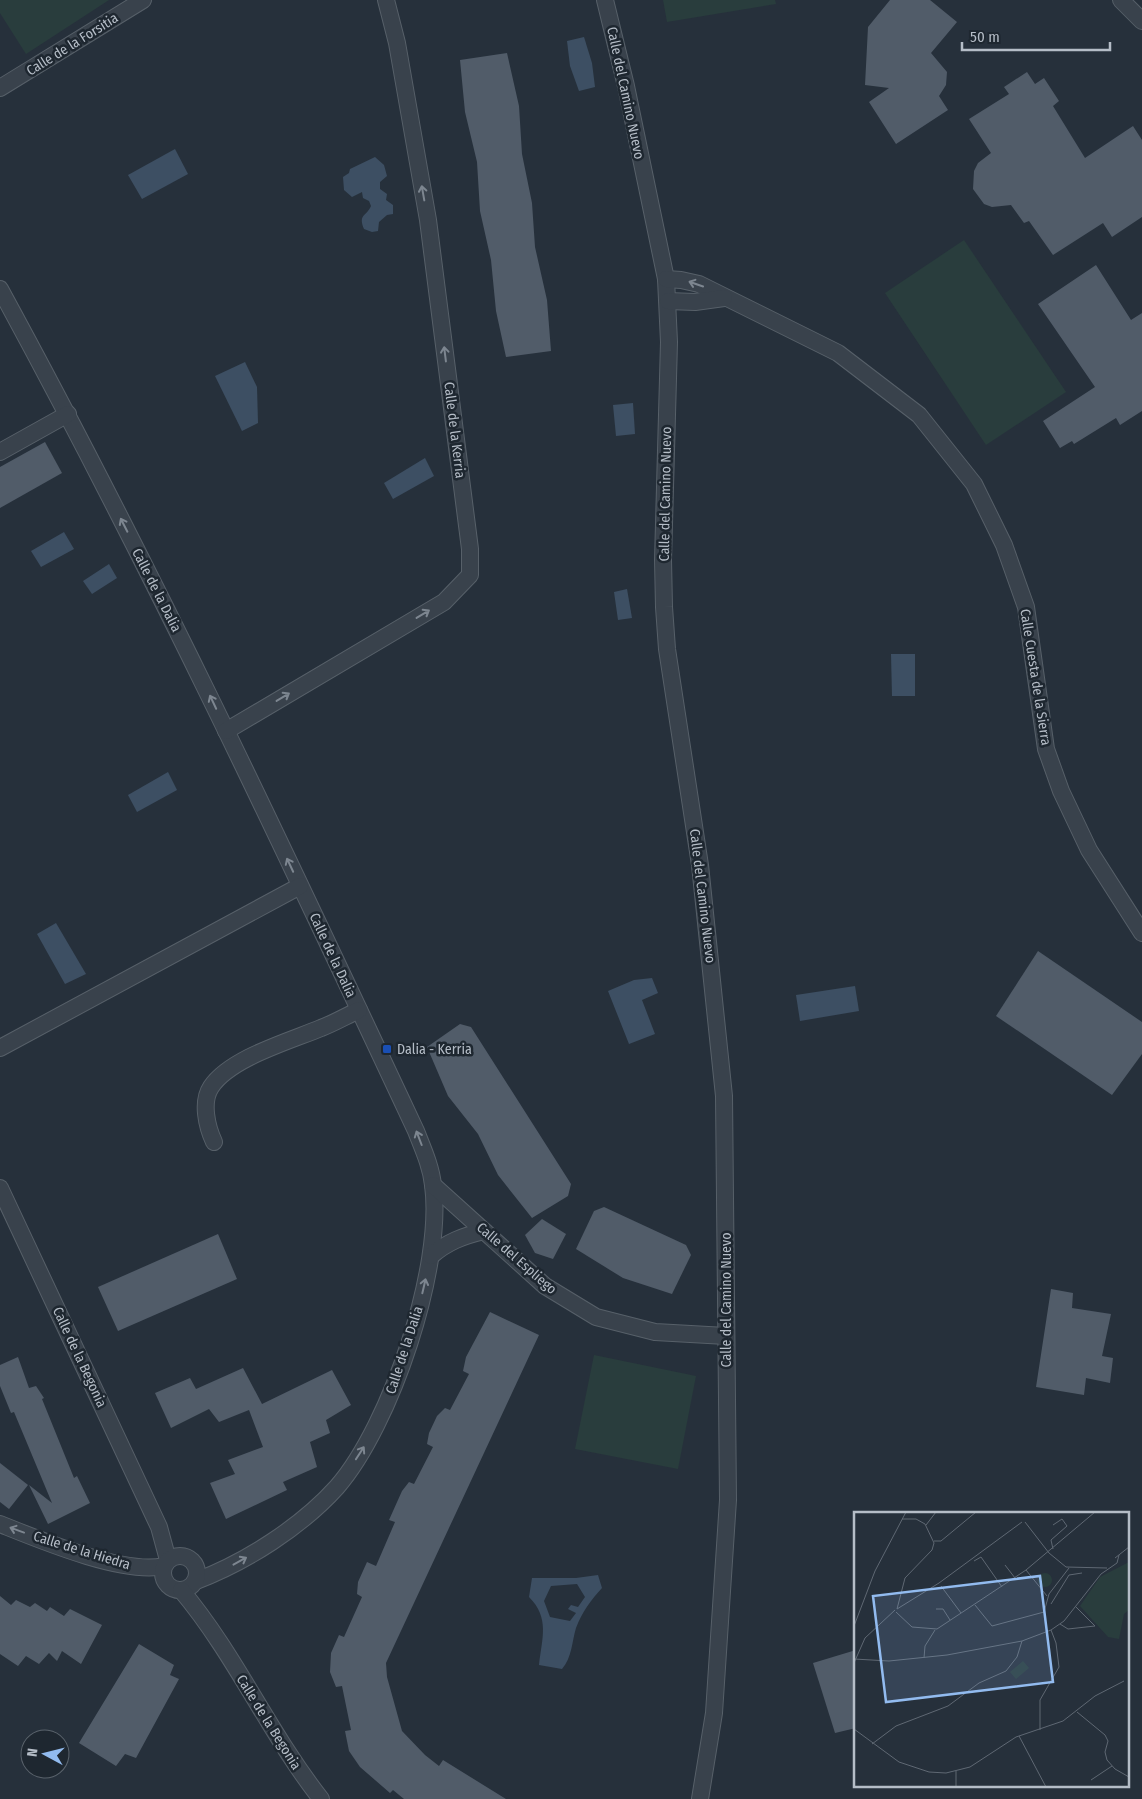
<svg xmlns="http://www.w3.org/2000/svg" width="1142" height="1799" font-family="'Fira Sans Condensed',sans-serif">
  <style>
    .green { fill: #293d3d }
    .water { fill: #3d4f63; fill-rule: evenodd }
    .building { fill: #515c69 }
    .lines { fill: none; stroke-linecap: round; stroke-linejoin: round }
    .minor-casing { stroke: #576069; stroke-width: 18 }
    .minor { stroke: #39424c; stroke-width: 16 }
    .oneway { stroke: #7d8690 }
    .transit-dot { fill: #1a4fb4; stroke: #1e2730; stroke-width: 2 }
    .labels { text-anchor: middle; stroke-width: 5; stroke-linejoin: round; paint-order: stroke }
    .street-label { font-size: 14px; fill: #b5bdc7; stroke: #1e2730 }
    .poi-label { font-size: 14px; fill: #b5bdc7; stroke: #1e2730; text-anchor: start }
    .inset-road { fill: none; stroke: #5f6873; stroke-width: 1 }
    .view { fill: #92bbef; fill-opacity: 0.15; stroke: #92bbef; stroke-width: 2.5 }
    .inset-edge { fill: none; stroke: #b5bdc7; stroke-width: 2.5 }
  </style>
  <rect width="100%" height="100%" fill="#26303b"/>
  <!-- green -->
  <g class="green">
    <path d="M 0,0 L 109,0 L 26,54 L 0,13 Z"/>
    <path d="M 663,0 L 775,0 L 776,4 L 667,22 Z"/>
    <path d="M 964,240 L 1066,392 L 986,445 L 885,293 Z"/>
    <path d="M 594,1355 L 696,1376 L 678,1469 L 575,1449 Z"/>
  </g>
  <!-- water -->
  <g class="water">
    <path d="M 584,37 L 592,63 L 595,87 L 579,91 L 570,66 L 567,41 Z"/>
    <path d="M 175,149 L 188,174 L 142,199 L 128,175 Z"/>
    <path d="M 375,157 L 384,165 L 387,176 L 380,182 L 380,189 L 387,194 L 386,200 L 393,205 L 393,214 L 387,215 L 379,222 L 378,231 L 372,232 L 364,229 C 358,214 366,217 371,206 L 369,201 L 363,198 L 362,192 L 352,197 L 344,190 L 343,177 L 349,173 L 350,169 Z"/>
    <path d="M 245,362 L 257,387 L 258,423 L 242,431 L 215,376 Z"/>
    <path d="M 633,403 L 635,434 L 616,436 L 613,405 Z"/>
    <path d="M 425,458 L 434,476 L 393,499 L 384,483 Z"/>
    <path d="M 64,532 L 74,549 L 41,567 L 31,551 Z"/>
    <path d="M 109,564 L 117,578 L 92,594 L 83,581 Z"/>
    <path d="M 627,589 L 632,618 L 618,620 L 614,592 Z"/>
    <path d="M 891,654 L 915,654 L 915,696 L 892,696 Z"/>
    <path d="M 168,772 L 177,790 L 137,812 L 128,795 Z"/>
    <path d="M 56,923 L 86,974 L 65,984 L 37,934 Z"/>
    <path d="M 652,978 L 658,993 L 642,1000 L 655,1034 L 629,1044 L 608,991 L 634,980 Z"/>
    <path d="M 855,986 L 859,1011 L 800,1021 L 796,995 Z"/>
    <path d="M 598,1575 L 602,1588 C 591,1600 582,1612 576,1628 C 572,1641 572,1658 562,1669 L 539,1665 C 542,1638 550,1618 529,1597 L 532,1578 L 576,1578 ZM 577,1584 L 585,1597 L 578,1607 L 571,1605 L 568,1609 L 576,1613 L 570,1621 L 550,1617 L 544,1601 L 551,1586 Z"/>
  </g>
  <!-- building -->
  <g class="building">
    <path d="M 890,0 L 930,0 L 957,22 L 931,53 L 947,72 L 946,85 L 939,96 L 948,110 L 896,144 L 869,102 L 889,88 L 865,85 L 868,27 Z"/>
    <path d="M 507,53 L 519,106 L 522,154 L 532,203 L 535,247 L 547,300 L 551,351 L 506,357 L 496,311 L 491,260 L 480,211 L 477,162 L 465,112 L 460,60 Z"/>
    <path d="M 1027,72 L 1035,84 L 1044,78 L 1059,101 L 1053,106 L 1085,158 L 1133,126 L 1142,140 L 1142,217 L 1112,237 L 1103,223 L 1053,255 L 1029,221 L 1024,223 L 1011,205 L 992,207 L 984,204 L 973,189 L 974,171 L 978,163 L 991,153 L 969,119 L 1009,94 L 1004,87 Z"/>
    <path d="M 1096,265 L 1131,320 L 1142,313 L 1142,411 L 1120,425 L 1116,418 L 1074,444 L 1072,441 L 1060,448 L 1043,421 L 1095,387 L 1038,304 Z"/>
    <path d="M 45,442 L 62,473 L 0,508 L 0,467 Z"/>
    <path d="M 1038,951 L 1142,1022 L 1142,1054 L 1112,1095 L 996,1016 Z"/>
    <path d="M 460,1024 L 471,1027 L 571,1184 L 568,1196 L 532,1218 L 498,1175 L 478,1134 L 448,1096 L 427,1047 Z"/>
    <path d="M 604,1207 L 686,1245 L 691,1255 L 672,1294 L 623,1278 L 576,1249 L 594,1211 Z"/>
    <path d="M 542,1219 L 566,1234 L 553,1259 L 535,1253 L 525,1235 Z"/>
    <path d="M 218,1234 L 237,1279 L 118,1331 L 98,1287 Z"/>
    <path d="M 1051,1289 L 1073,1293 L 1072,1308 L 1111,1314 L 1102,1356 L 1113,1358 L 1110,1383 L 1086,1378 L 1084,1395 L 1036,1387 Z"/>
    <path d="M 490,1312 L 539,1335 L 386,1663 L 387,1677 L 402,1731 L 425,1755 L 439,1766 L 443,1760 L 506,1799 L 404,1799 L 393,1790 L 390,1793 L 360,1767 L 349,1751 L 345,1731 L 351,1730 L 342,1686 L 336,1687 L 330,1672 L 331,1653 L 339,1635 L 344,1637 L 362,1597 L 357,1594 L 358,1582 L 367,1562 L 376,1566 L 395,1522 L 389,1520 L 402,1491 L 409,1482 L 414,1484 L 433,1447 L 427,1444 L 429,1433 L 437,1416 L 445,1408 L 450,1410 L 469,1374 L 463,1371 L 466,1357 Z"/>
    <path d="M 18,1357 L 29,1388 L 36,1386 L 44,1398 L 42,1399 L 74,1478 L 77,1476 L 90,1503 L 48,1524 L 29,1485 L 52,1503 L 14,1412 L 11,1413 L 0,1386 L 0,1365 Z"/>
    <path d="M 243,1368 L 262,1404 L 332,1370 L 351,1405 L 326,1420 L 330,1433 L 310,1442 L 317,1467 L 283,1482 L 287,1490 L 226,1519 L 210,1483 L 235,1474 L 228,1460 L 263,1447 L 249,1410 L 219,1422 L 209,1409 L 171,1428 L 155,1393 L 190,1378 L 196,1389 Z"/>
    <path d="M 0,1463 L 28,1485 L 9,1509 L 0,1502 Z"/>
    <path d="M 0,1596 L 11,1605 L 16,1600 L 30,1607 L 35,1603 L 47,1611 L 50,1607 L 64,1616 L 70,1609 L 102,1625 L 81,1664 L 62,1651 L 57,1661 L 49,1653 L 39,1664 L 26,1656 L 18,1666 L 0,1654 Z"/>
    <path d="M 139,1644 L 174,1665 L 170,1675 L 179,1679 L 136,1758 L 125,1754 L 116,1766 L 79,1743 Z"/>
    <path d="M 856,1650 L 856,1728 L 835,1733 L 813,1663 Z"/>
  </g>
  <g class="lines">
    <defs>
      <g id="minor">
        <path d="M 605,0 L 626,86 L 666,279 L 669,342 L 663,560 L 664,607 L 667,649 L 700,865 L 724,1096 L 728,1500 L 714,1713 L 700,1799"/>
        <path d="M 1121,0 L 1142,21"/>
        <path d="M 0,88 L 143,0"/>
        <path d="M 666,279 L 681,280 L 699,284 L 838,353 L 919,415 L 974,484 L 1004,545 L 1026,607 L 1046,749 L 1061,791 L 1089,850 L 1142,933"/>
        <path d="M 0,289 C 150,564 283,847 416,1131 C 423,1149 431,1166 433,1185 C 444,1266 391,1425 337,1487 C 301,1527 246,1562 196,1581"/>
        <path d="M 668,301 L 695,302 L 724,298"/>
        <path d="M 0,452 L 68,414"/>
        <path d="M 226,731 L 444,602 L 470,575 L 470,549 L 428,220 L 397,43 L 386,0"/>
        <path d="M 0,1048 L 300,886"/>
        <path d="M 214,1142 C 207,1127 201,1102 211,1087 C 230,1058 290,1041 321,1028 C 334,1023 346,1016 359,1010"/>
        <path d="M 433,1185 L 545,1286 L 596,1317 L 655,1332 L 726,1336"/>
        <path d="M 0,1188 L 159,1527 L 168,1560"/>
        <path d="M 431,1256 C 447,1242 463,1236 484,1231"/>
        <path d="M 0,1524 C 40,1540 123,1575 164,1566"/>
        <circle cx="180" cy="1573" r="17"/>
        <path d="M 181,1590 C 235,1654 269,1733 321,1799"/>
      </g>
    </defs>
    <!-- minor casing -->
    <use href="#minor" class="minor-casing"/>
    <!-- minor -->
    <use href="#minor" class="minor"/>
  </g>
  <!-- one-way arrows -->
  <defs><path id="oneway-shaft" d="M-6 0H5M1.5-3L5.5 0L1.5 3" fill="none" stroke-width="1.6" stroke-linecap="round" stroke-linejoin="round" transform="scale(1.25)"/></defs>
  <g class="oneway">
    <use href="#oneway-shaft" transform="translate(423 193) rotate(-100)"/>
    <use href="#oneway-shaft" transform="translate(696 284) rotate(-161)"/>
    <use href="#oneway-shaft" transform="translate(445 354) rotate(-97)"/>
    <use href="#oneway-shaft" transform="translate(124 525) rotate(-117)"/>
    <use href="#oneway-shaft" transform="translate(423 614) rotate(-31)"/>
    <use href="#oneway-shaft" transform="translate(283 697) rotate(-31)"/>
    <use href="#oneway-shaft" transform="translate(213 702) rotate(-115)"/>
    <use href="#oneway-shaft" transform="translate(290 865) rotate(-115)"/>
    <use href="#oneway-shaft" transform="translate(419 1138) rotate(-111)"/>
    <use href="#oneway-shaft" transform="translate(424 1286) rotate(-77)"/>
    <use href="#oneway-shaft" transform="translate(360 1453) rotate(-57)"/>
    <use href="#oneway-shaft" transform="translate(17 1530) rotate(-160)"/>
    <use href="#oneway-shaft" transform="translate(240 1561) rotate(-29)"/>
  </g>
  <!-- markers -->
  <rect class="transit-dot" x="382" y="1044" width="10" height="10" rx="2.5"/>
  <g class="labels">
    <!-- street labels -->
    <g class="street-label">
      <text transform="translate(72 44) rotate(-32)" y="5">Calle de la Forsitia</text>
      <text transform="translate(626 93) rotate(78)" y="5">Calle del Camino Nuevo</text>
      <text transform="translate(455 430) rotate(83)" y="5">Calle de la Kerria</text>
      <text transform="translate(665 494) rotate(-89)" y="5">Calle del Camino Nuevo</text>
      <text transform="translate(157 590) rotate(63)" y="5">Calle de la Dalia</text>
      <text transform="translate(1036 677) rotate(81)" y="5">Calle Cuesta de la Sierra</text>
      <text transform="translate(703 896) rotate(83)" y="5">Calle del Camino Nuevo</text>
      <text transform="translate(333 955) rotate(65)" y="5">Calle de la Dalia</text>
      <text transform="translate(517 1258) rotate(41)" y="5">Calle del Espliego</text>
      <text transform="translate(726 1300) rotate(-90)" y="5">Calle del Camino Nuevo</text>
      <text transform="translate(404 1350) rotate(-72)" y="5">Calle de la Dalia</text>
      <text transform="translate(80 1357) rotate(65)" y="5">Calle de la Begonia</text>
      <text transform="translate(82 1550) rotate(17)" y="5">Calle de la Hiedra</text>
      <text transform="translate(269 1722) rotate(58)" y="5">Calle de la Begonia</text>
    </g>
    <!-- poi labels -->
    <g class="poi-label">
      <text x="397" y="1054">Dalia - Kerria</text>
    </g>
  </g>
  <!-- overview -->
  <g transform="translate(854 1512)">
    <rect width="275" height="275" fill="#26303b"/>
    <path d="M 275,50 L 275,98 L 270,102 L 265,127 L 254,125 L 226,94 L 246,65 ZM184 68a7 7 0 1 1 14 0a7 7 0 1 1-14 0ZM 169,149 L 175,156 L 162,167 L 156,160 Z" fill="#293d3d"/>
    <path class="inset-road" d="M 171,10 L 195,41 L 212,55 L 253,56M 72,13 L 82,0M 80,29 L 87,29 L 122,0M 199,37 L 197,28 L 213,14 L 208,7 L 199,13M 261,46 L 275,35M 120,49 L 127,45 L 148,75M 151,53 L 161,66M 172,58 L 193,84M 87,74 L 107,101M 197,92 L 215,63 L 228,61M 121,93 L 138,114 L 190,100 L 195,82 L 215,56M 43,97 L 85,71 L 168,10M 43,97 L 51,66 L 78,38 L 80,31 L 71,12 L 62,7 L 48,7M 82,97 L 89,97 L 96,108M 42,100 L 58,115 L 83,117 L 172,58 L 241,0M 206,112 L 214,117 L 241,114 L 222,95M 0,114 L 21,59 L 52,0M 70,146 L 71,134 L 81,118M 0,147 L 35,149 L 93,143 L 168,129 L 197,118 L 210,109 L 247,62 L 263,51 L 265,43M 0,151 L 11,126 L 41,98M 223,200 L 251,223 L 254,229 L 251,240 L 253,248 L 261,257 L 275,265M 0,217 L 45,250 L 75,260 L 92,261 L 116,255 L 162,225 L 209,209 L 241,184 L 270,169M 186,218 L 186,188 L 205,155 L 202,131 L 197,118M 165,224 L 192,275M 18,232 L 42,214 L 94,194 L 125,171 L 152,159 L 163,145 L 168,129M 102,259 L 102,275M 237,268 L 258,254"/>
    <path class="view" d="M 186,64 L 199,170 L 32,190 L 19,84 Z"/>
    <rect width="275" height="275" class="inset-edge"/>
  </g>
  <!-- north arrow -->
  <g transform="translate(45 1754) rotate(277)"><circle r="24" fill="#1e2730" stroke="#5a636c"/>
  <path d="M0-4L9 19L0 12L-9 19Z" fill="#92bbef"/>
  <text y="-8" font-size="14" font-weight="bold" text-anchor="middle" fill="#b5bdc7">N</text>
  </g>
  <!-- scale -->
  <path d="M962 42v8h148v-8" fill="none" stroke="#b5bdc7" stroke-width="2.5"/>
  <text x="970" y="42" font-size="15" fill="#b5bdc7" stroke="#1e2730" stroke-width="4" paint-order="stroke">50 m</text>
</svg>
